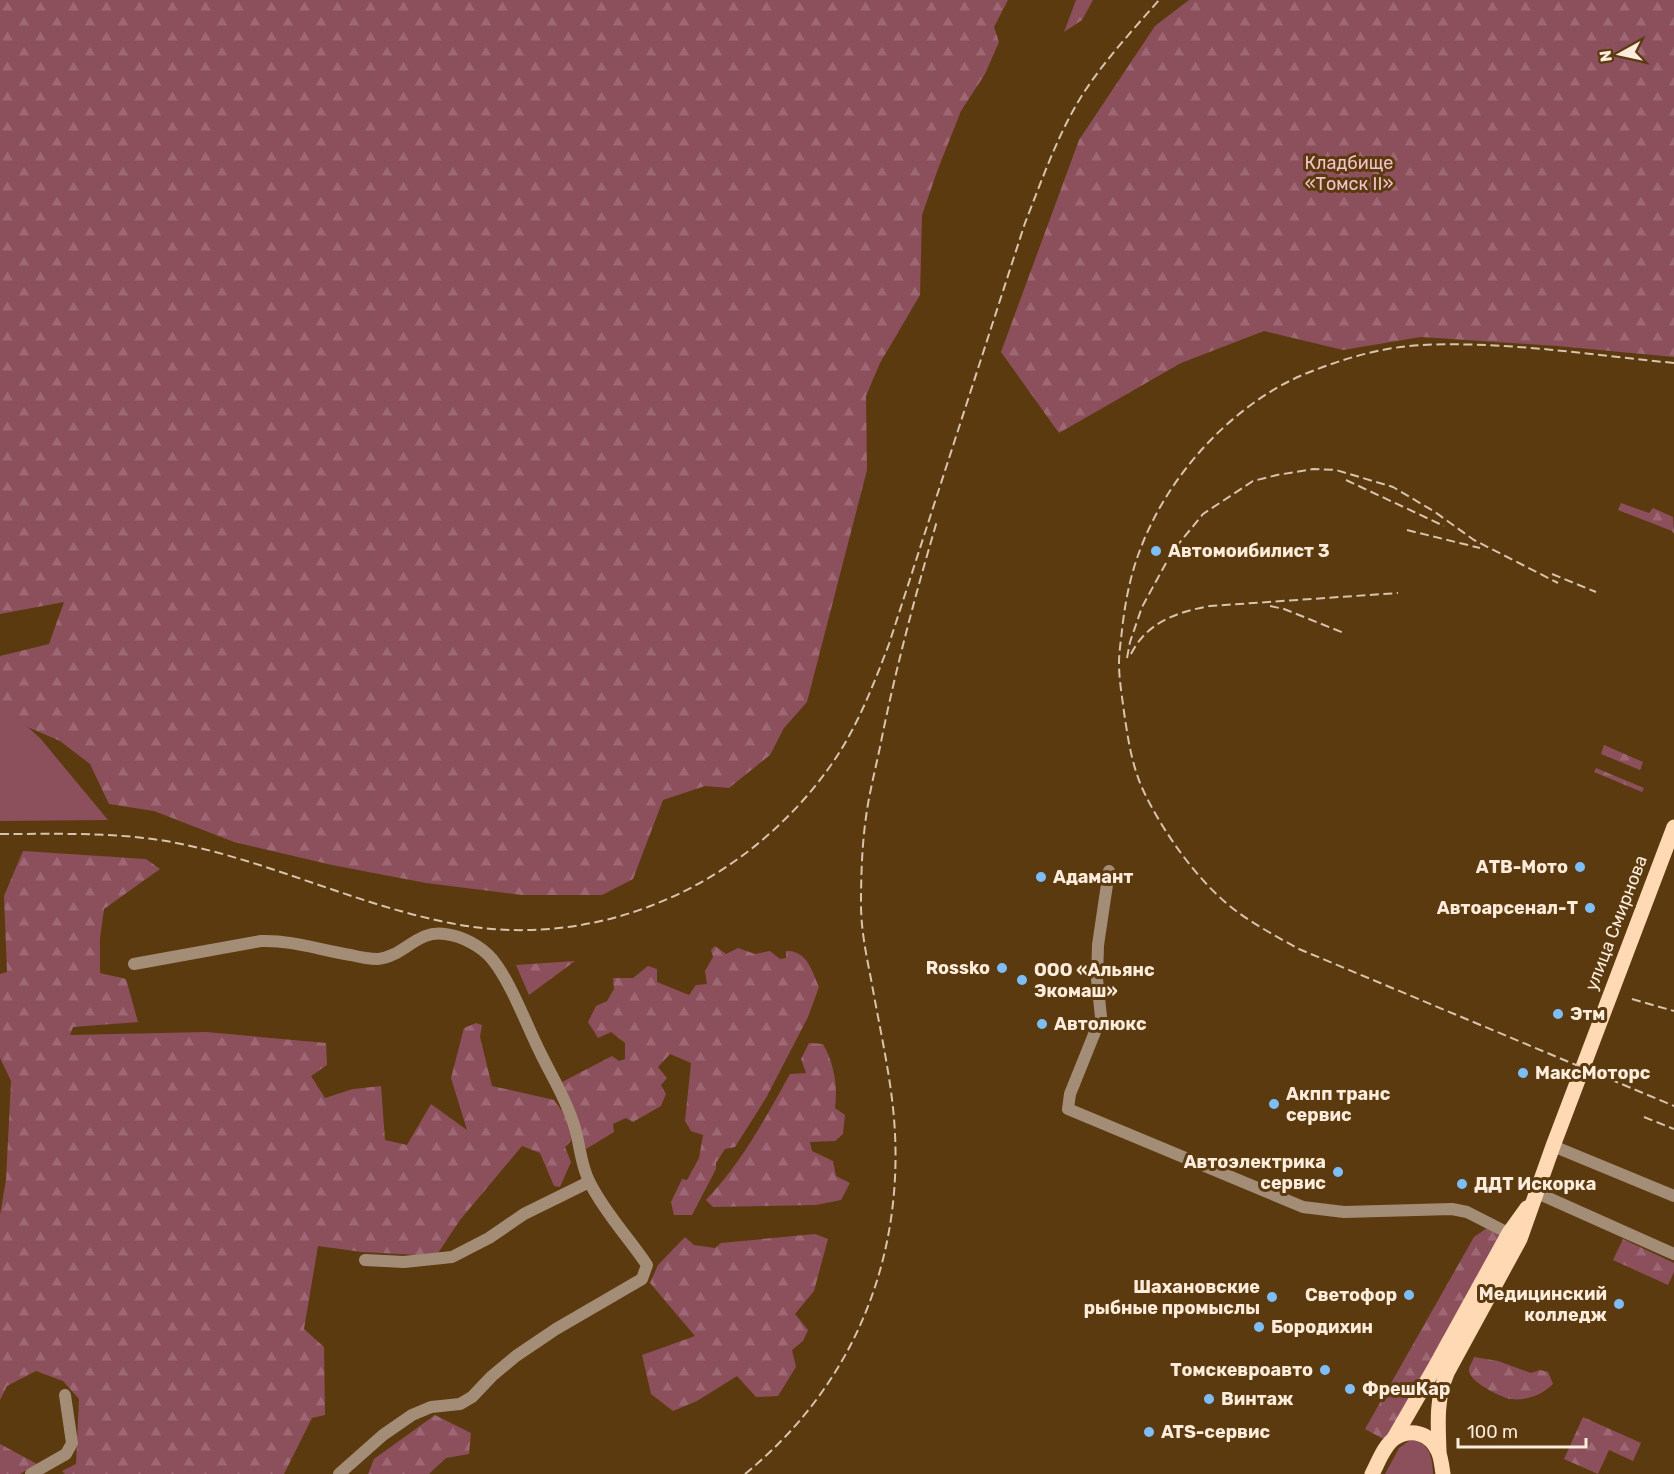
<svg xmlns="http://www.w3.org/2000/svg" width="1674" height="1474" font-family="Rubik,sans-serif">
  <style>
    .grass { fill: #8c4f5c }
    .forest { fill: url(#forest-firs) }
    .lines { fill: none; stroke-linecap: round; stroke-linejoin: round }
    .minor { stroke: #a48d77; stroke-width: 12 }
    .major { stroke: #fed9b4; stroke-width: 15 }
    .rail { stroke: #d8c4ae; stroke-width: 2; stroke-dasharray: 9 4.5; stroke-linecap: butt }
    .poi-dot { fill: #7dbef9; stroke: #5c3a0f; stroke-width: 2 }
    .labels { text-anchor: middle; stroke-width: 6; stroke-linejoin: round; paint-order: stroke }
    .park-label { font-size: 18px; fill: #f1c3cb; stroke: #5c3a0f }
    .poi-label { font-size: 18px; font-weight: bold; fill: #fcecdc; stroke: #5c3a0f; text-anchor: start }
    .street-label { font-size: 18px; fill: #fcecdc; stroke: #5c3a0f }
  </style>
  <defs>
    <pattern id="forest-firs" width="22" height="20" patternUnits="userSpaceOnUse" patternTransform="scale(1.5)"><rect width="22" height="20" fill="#8c4f5c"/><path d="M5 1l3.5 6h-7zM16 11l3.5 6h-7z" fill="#9d6873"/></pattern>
  </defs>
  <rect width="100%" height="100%" fill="#5c3a0f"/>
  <!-- grass -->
  <g class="grass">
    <path d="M 0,702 L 40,738 L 108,820 L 0,821 Z"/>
    <path d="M 1410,1440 C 1430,1442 1432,1457 1433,1474 L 1385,1474 L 1399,1448 Z"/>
  </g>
  <!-- forest -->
  <g class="forest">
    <path d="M 0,0 L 1008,0 L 994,27 L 999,42 L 985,74 L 961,111 L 938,169 L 922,215 L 920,295 L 880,363 L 866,396 L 867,470 L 807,702 L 784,728 L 770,755 L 729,788 L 705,786 L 663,800 L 633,879 L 602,895 L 522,895 L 426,883 L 332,865 L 234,842 L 154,811 L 109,804 L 90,764 L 60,741 L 9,719 L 0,706 L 0,656 L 49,644 L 64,602 L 0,614 Z"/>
    <path d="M 1076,0 L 1093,0 L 1082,20 L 1064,32 Z"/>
    <path d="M 1189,0 L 1674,0 L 1674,357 L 1557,346 L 1421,337 L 1343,350 L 1264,331 L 1181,363 L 1059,433 L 1001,352 L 1079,140 L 1155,26 Z"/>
    <path d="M 1621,503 L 1649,513 L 1653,508 L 1673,517 L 1674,534 L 1672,531 L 1618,510 Z"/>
    <path d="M 1604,745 L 1643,762 L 1640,770 L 1601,754 Z"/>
    <path d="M 1596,768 L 1644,788 L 1642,792 L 1594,772 Z"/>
    <path d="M 23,851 L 146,859 L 160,869 L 104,909 L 100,938 L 100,973 L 126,979 L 138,1022 L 73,1027 L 70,1035 L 206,1032 L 326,1043 L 327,1065 L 311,1076 L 325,1098 L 353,1089 L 381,1086 L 385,1140 L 407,1145 L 431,1104 L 467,1130 L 451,1078 L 464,1028 L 476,1023 L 482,1025 L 480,1037 L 492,1086 L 554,1100 L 570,1122 L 571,1141 L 565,1147 L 571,1162 L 560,1187 L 554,1186 L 540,1153 L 522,1146 L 460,1220 L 436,1256 L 362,1252 L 318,1246 L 304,1329 L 324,1347 L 325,1415 L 312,1418 L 284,1474 L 65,1474 L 62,1471 L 76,1464 L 79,1399 L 63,1381 L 36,1371 L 7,1386 L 0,1400 L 0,1215 L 6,1180 L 11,1081 L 0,1058 L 0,974 L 7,972 L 4,896 Z"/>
    <path d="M 715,946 L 726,954 L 738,948 L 755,954 L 770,951 L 780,959 L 786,958 L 786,951 C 807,950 812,971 819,987 L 808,1017 L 766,1098 L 735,1147 L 725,1149 L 716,1163 L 716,1169 L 692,1215 L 674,1215 L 671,1202 L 682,1179 L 687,1180 L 699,1158 L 703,1135 L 691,1131 L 685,1121 L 691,1063 L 670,1054 L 658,1067 L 667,1078 L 661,1085 L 666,1094 L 661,1106 L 633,1122 L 626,1118 L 613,1124 L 614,1132 L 586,1149 L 562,1082 L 612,1056 L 619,1061 L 625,1059 L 625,1043 L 611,1032 L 598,1038 L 588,1022 L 596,1006 L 607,1001 L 614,989 L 613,978 L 633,978 L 648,966 L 657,969 L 657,982 L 689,995 L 696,985 L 707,984 L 705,971 L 713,957 L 711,950 Z"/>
    <path d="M 575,961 L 529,995 L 516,965 Z"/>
    <path d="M 809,1043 L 823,1044 C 834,1063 838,1086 835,1108 L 845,1115 L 843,1134 L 835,1141 L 810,1142 L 812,1151 L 833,1161 L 836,1176 L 850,1183 L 841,1200 L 816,1205 L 713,1207 L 706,1200 C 742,1162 765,1119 790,1074 L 806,1073 L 801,1059 Z"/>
    <path d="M 1487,1228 L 1501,1236 L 1385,1440 L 1365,1429 L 1474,1237 Z"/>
    <path d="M 815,1234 L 828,1239 L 814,1291 L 795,1314 L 808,1330 L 803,1341 L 792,1350 L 796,1367 L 778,1396 L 756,1397 L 737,1376 L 697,1401 L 673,1411 L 651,1394 L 642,1355 L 695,1336 L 650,1283 L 658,1265 L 685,1237 L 694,1245 L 715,1248 L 721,1243 Z"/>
    <path d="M 1623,1239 L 1674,1263 L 1674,1272 L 1668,1285 L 1613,1260 Z"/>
    <path d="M 1474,1357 L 1498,1361 L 1531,1373 L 1540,1370 L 1548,1372 L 1553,1384 C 1542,1395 1526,1401 1510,1399 C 1500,1397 1468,1381 1469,1370 C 1469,1366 1473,1361 1474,1357 Z"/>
    <path d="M 435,1415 L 471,1433 L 469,1454 L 446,1458 L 429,1474 L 368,1474 L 374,1459 Z"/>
    <path d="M 1583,1417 L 1641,1443 L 1633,1461 L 1609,1450 L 1598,1474 L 1564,1459 Z"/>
    <path d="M 0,1444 L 37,1464 L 20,1474 L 0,1474 Z"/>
  </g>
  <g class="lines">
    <!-- minor -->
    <g class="minor">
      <path d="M 1109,871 L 1098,945 L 1097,979 L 1101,1017 L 1070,1094 L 1068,1109 L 1303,1207 L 1344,1212 L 1452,1209 L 1467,1212 L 1516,1237"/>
      <path d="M 134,964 L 261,941 C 292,940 320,950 351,955 C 359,957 369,959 378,959 C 403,957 418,929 445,934 C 462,936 481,946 492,959 C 511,982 526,1024 540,1052 C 551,1075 565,1097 573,1122 C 580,1141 580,1165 590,1183 C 605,1213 629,1238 647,1265 L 642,1279 L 556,1329 L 516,1356 L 492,1376 L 472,1397 L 460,1404 L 431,1407 L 412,1415 L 383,1435 L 339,1474"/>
      <path d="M 1553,1146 L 1674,1196"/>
      <path d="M 1535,1192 L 1674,1254"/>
      <path d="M 365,1260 L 404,1262 L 452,1257 L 489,1238 L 524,1214 L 589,1182"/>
      <path d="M 31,1474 L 66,1454 L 72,1443 L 65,1395"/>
    </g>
    <!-- major -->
    <g class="major">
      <path d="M 1394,1438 L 1435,1367 L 1509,1233 L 1527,1208"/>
      <path d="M 1439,1451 C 1438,1424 1436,1399 1447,1373 L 1520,1239 L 1553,1146 L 1674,827"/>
      <path d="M 1372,1474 C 1378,1463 1384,1445 1395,1438 C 1411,1428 1430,1433 1438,1451 C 1441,1457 1442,1467 1443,1474"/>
    </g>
    <!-- rail -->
    <g class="rail">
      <path d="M 1674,363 C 1592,355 1505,341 1422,345 C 1381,347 1338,360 1300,376 C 1229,408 1167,477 1140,550 C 1130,576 1125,603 1122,630 C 1121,641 1119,652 1119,663 C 1119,679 1122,696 1124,712 C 1128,739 1132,767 1144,792 C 1162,830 1193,874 1225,902 C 1247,921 1274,935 1299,949 L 1674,1106"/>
      <path d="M 1346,480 L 1444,526"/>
      <path d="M 1407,530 L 1480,548"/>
      <path d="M 1552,574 L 1596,592"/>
      <path d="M 1270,606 L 1284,609 L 1344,633"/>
      <path d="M 1131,654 C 1147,622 1177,612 1210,606 L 1398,593"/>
      <path d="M 1127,658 L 1130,642 L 1142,607 L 1172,552 L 1203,514 L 1253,481 L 1277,475 L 1313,469 L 1336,470 L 1393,487 L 1435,512 L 1474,540 L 1558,583"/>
      <path d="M 0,834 C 55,834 111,832 166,841 C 263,858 353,904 450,923 C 597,953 746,886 831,765 C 857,728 873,686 889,644 L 1025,223 C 1042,180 1057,136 1081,97 C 1103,62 1132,31 1159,0"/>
      <path d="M 1632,999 L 1674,1011"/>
      <path d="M 1644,1117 L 1674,1129"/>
      <path d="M 745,1474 C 859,1381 910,1245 892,1099 C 887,1059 878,1019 871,979 C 866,954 861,929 861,904 C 861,876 862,845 866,817 C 869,794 875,771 880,747 C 895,671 915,596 937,521"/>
    </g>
  </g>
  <!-- markers -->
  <g class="poi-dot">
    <circle cx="1156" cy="551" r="6"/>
    <circle cx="1580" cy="867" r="6"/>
    <circle cx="1041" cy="877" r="6"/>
    <circle cx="1590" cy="908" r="6"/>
    <circle cx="1002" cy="968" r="6"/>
    <circle cx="1022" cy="980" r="6"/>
    <circle cx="1558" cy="1014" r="6"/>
    <circle cx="1042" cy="1024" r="6"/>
    <circle cx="1523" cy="1073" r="6"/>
    <circle cx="1274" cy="1104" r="6"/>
    <circle cx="1338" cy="1172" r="6"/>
    <circle cx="1462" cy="1184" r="6"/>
    <circle cx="1409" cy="1295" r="6"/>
    <circle cx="1272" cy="1297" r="6"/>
    <circle cx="1619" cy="1304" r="6"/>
    <circle cx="1259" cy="1327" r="6"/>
    <circle cx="1325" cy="1370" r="6"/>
    <circle cx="1350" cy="1389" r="6"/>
    <circle cx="1209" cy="1399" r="6"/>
    <circle cx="1149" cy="1432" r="6"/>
  </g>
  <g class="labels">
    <!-- park labels -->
    <g class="park-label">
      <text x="1349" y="169">Кладбище<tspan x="1349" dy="21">«Томск II»</tspan></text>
    </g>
    <!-- poi labels -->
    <g class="poi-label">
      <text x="1168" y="557">Автомоибилист 3</text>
      <text x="1568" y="873" text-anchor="end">АТВ-Мото</text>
      <text x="1053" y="883">Адамант</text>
      <text x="1578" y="914" text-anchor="end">Автоарсенал-Т</text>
      <text x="990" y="974" text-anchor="end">Rossko</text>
      <text x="1034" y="976">ООО «Альянс<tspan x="1034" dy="21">Экомаш»</tspan></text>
      <text x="1570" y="1020">Этм</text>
      <text x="1054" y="1030">Автолюкс</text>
      <text x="1535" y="1079">МаксМоторс</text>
      <text x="1286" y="1100">Акпп транс<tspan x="1286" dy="21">сервис</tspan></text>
      <text x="1326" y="1168" text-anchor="end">Автоэлектрика<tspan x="1326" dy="21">сервис</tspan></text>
      <text x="1474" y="1190">ДДТ Искорка</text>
      <text x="1260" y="1293" text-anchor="end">Шахановские<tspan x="1260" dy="21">рыбные промыслы</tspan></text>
      <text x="1607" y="1300" text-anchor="end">Медицинский<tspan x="1607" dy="21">колледж</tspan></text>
      <text x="1397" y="1301" text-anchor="end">Светофор</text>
      <text x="1271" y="1333">Бородихин</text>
      <text x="1313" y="1376" text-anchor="end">Томскевроавто</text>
      <text x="1362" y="1395">ФрешКар</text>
      <text x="1221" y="1405">Винтаж</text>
      <text x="1161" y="1438">ATS-сервис</text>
    </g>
    <!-- street labels -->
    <g class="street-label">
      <text transform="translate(1616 923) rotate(-69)" y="6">улица Смирнова</text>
    </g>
  </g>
  <!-- north arrow -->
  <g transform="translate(1620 54) rotate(262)" stroke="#5c3a0f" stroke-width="4.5" paint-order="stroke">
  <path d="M0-4.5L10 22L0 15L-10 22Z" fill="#fcecdc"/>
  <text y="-9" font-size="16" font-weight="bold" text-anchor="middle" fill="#fcecdc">N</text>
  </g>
  <!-- scale -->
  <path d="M1458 1438v9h128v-9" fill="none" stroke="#fcecdc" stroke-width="3"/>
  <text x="1467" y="1438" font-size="18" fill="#fcecdc" stroke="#5c3a0f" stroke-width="4.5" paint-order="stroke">100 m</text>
</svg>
